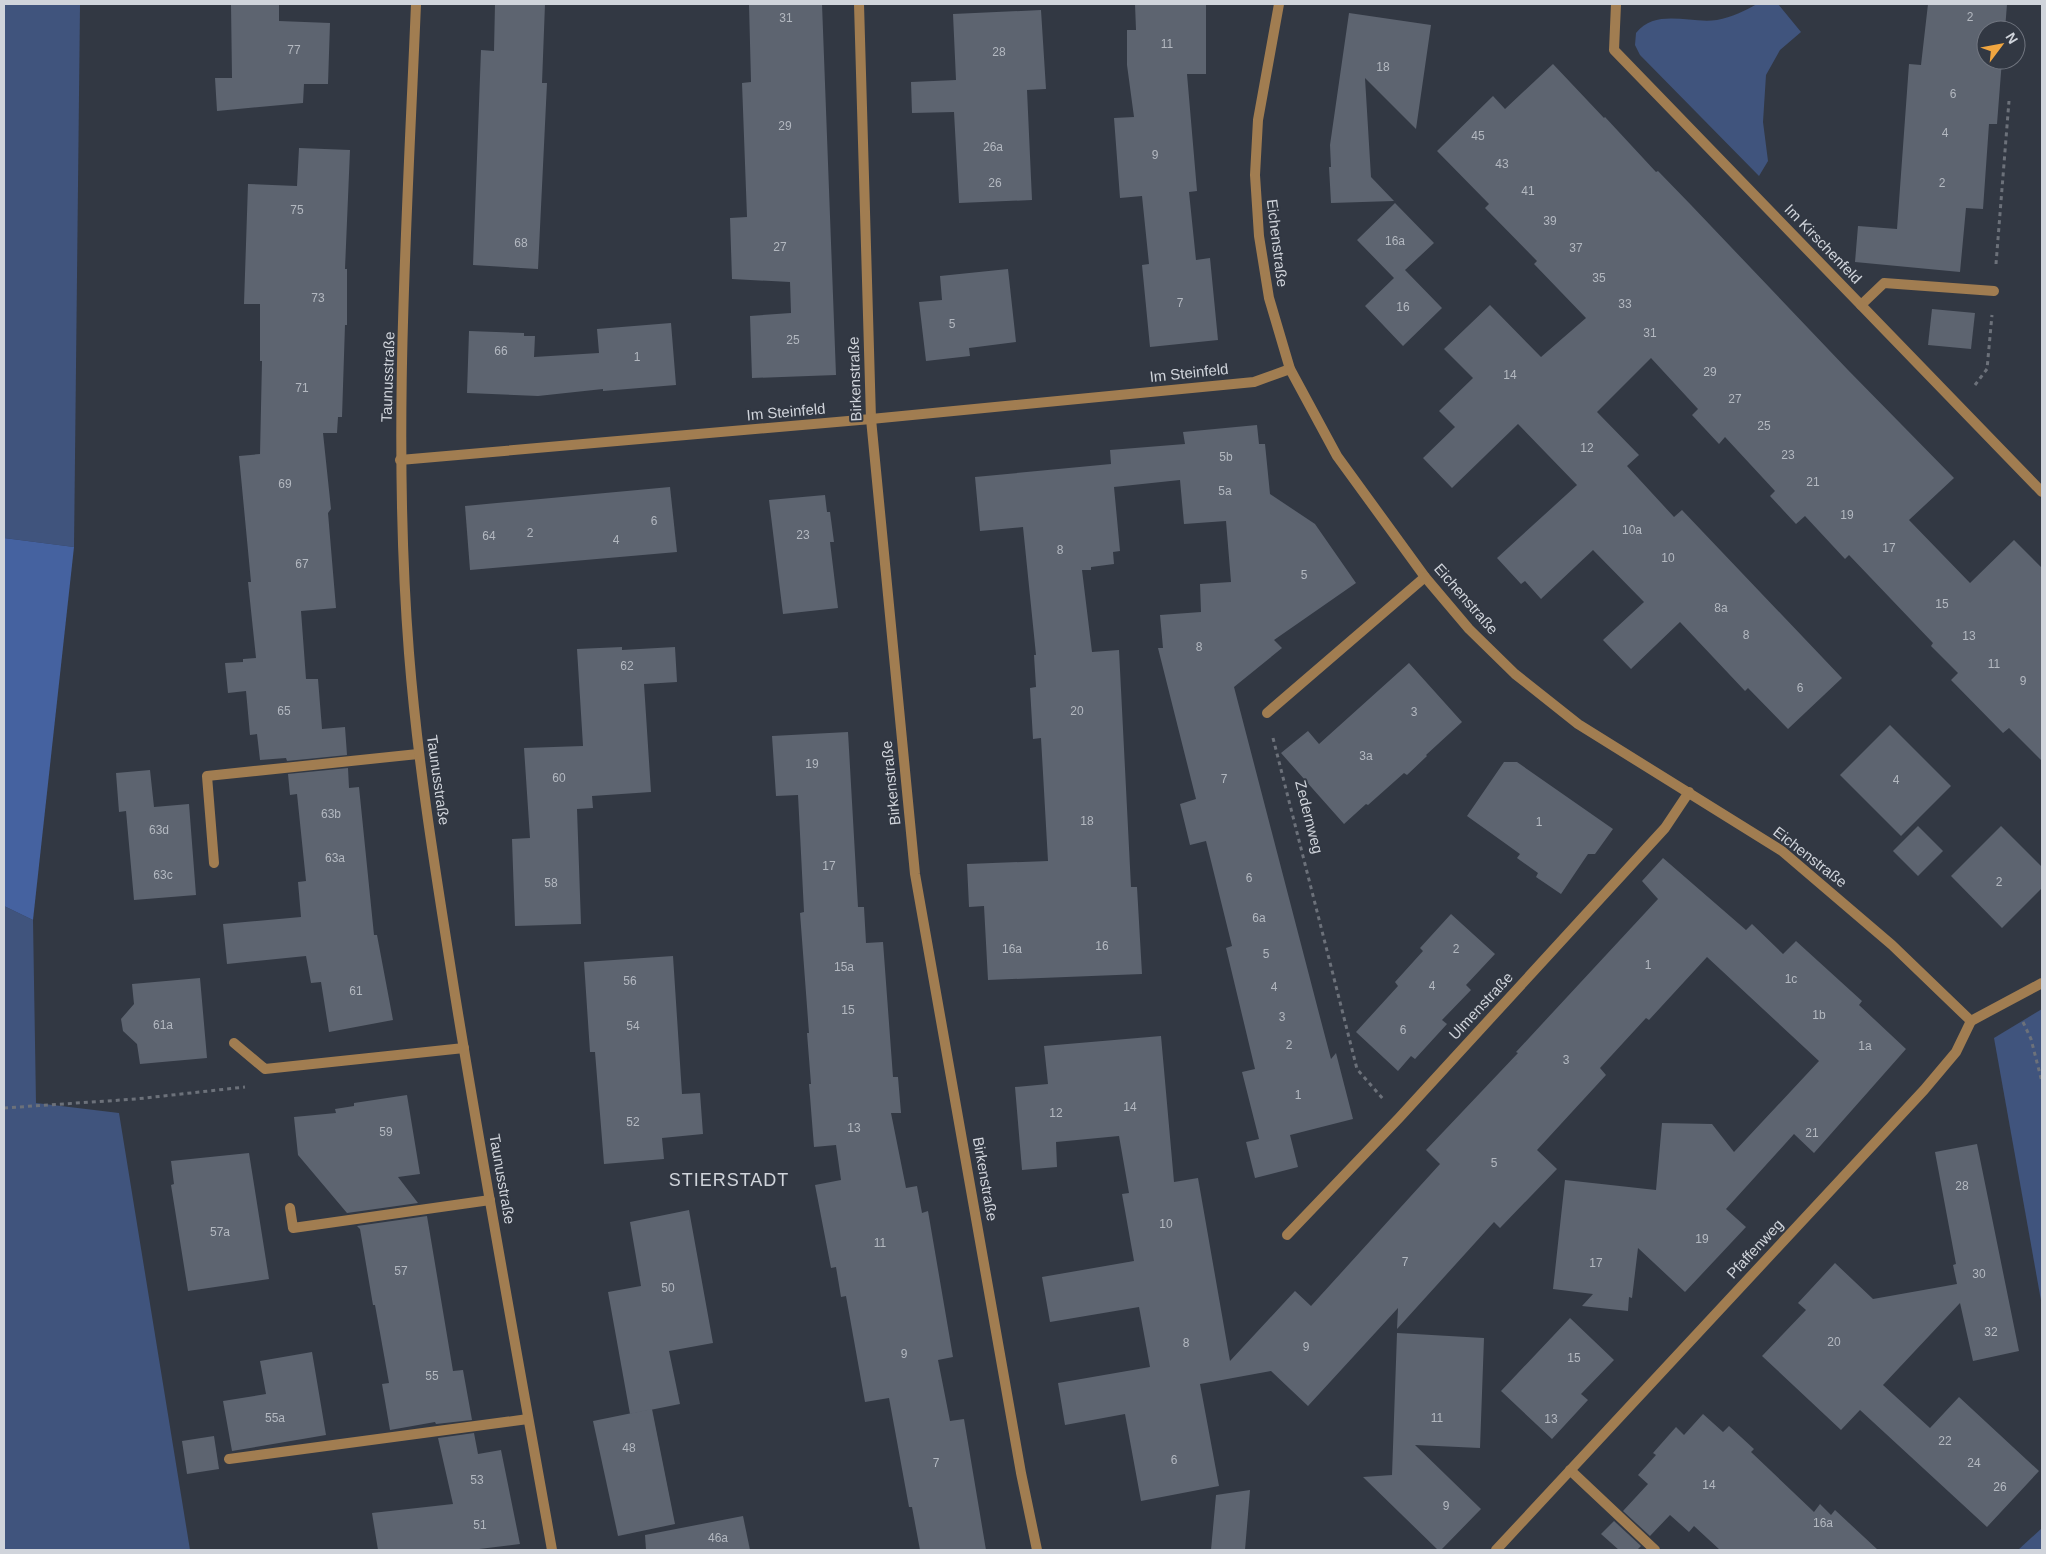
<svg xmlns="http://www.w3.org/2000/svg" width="2046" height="1554" font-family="Arial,sans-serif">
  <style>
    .green { fill: #40547d }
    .forest { fill: #4562a0 }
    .building { fill: #5d6470 }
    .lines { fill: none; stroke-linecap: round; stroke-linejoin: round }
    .path { stroke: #6c717a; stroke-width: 3; stroke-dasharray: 4 4; stroke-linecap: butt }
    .service { stroke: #a17d51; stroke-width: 10 }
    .minor { stroke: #a17d51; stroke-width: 10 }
    .tertiary { stroke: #a17d51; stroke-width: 10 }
    .labels { text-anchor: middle; stroke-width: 4; stroke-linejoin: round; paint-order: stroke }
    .number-label { font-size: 12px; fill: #b3b8c0 }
    .street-label { font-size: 15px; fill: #d0d4db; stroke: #323843 }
    .quarter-label { font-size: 18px; letter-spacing: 1px; fill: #d0d4db; stroke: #323843 }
  </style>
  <rect width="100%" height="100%" fill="#323843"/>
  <!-- green -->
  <g class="green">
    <path d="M 4,4 L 80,4 L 74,547 L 4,538 Z"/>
    <path d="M 1757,4 L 1778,4 L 1801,32 L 1780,50 L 1766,75 L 1763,122 L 1768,161 L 1759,176 L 1640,55 L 1635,45 L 1636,33 C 1656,8 1690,24 1717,20 C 1732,17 1745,11 1757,4 Z"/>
    <path d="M 4,906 L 33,920 L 36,1103 L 119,1113 L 190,1550 L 4,1550 Z"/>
    <path d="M 2042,1009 L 2042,1306 L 1994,1038 Z"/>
    <path d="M 2042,1528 L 2042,1550 L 2018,1550 Z"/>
  </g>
  <!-- forest -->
  <path class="forest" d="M 4,538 L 74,547 L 33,920 L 4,906 Z"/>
  <!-- building -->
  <g class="building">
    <path d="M 231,4 L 279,4 L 279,21 L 330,23 L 328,84 L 304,84 L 303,103 L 217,111 L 215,78 L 232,78 Z"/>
    <path d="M 495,4 L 545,4 L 542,83 L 547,83 L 538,269 L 473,265 L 481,50 L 494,51 Z"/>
    <path d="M 749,4 L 822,4 L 836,375 L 752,378 L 750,316 L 791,313 L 790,282 L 732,279 L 730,218 L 747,217 L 742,83 L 751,82 Z"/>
    <path d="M 1135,4 L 1206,4 L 1206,74 L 1187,74 L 1197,191 L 1189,192 L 1196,260 L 1210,258 L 1218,340 L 1150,347 L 1142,265 L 1149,264 L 1142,196 L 1120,198 L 1114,118 L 1134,117 L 1127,65 L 1127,30 L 1136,30 Z"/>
    <path d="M 1928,4 L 2007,4 L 2005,30 L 1986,30 L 1986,60 L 2002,60 L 1997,124 L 1989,124 L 1983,209 L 1966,208 L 1960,272 L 1855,262 L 1858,226 L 1897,229 L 1909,64 L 1921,65 Z"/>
    <path d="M 1041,10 L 1046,89 L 1027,90 L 1032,200 L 959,203 L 954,112 L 912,113 L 911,82 L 956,80 L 953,14 Z"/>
    <path d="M 1349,13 L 1431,25 L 1416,129 L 1365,78 L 1371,177 L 1394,201 L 1331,203 L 1329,167 L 1331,167 L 1330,145 Z"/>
    <path d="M 1553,64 L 1604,118 L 1605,117 L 1656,172 L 1658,171 L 1691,205 L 1848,370 L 1954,478 L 1909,520 L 1970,583 L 2014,540 L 2042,568 L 2042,761 L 2009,728 L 2003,733 L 1951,680 L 1958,673 L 1931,646 L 1933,643 L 1849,555 L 1845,559 L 1805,516 L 1796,524 L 1770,496 L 1775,491 L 1725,437 L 1719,444 L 1692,415 L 1698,409 L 1651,358 L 1597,412 L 1639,455 L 1627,466 L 1674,517 L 1682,510 L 1842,678 L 1788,729 L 1748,688 L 1745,691 L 1680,622 L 1631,669 L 1603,640 L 1644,602 L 1593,550 L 1541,599 L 1525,581 L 1521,584 L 1497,558 L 1577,485 L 1518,424 L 1452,488 L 1423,458 L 1455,427 L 1439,411 L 1473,378 L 1444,349 L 1490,305 L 1541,357 L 1586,318 L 1534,264 L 1537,261 L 1485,208 L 1489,204 L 1437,151 L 1493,96 L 1505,109 Z"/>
    <path d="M 299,148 L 350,150 L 345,269 L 347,269 L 347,325 L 345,325 L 342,417 L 338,417 L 337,433 L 323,433 L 331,509 L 328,513 L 336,608 L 301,611 L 306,679 L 318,679 L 322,729 L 345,727 L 347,755 L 287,761 L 286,758 L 260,760 L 257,734 L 250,735 L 246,691 L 228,693 L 225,663 L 243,662 L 243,659 L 256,658 L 248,582 L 251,582 L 239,456 L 260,454 L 262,361 L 260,361 L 260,304 L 244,304 L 248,184 L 297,186 Z"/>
    <path d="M 1395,203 L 1434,243 L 1405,270 L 1442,308 L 1403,346 L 1365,306 L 1394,278 L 1357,240 Z"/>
    <path d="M 1008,269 L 1016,342 L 969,348 L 970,356 L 926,361 L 919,302 L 942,300 L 940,276 Z"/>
    <path d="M 1932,309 L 1975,313 L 1971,349 L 1928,345 Z"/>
    <path d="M 671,323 L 676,385 L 603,391 L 603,389 L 538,396 L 467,393 L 469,331 L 524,333 L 524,336 L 535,336 L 534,357 L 599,353 L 597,329 Z"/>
    <path d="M 1257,425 L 1259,444 L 1265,444 L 1270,494 L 1315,524 L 1356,583 L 1274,640 L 1282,648 L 1234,687 L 1321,1021 L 1331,1059 L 1336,1053 L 1353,1119 L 1290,1135 L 1298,1167 L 1255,1178 L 1246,1142 L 1259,1139 L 1242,1072 L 1255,1069 L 1226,948 L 1232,946 L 1206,841 L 1190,845 L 1180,804 L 1196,799 L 1158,648 L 1163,648 L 1160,615 L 1201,612 L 1200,584 L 1231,582 L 1226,521 L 1184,524 L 1180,480 L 1114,487 L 1120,551 L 1113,552 L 1114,564 L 1091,567 L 1091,570 L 1082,570 L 1092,652 L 1119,650 L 1131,887 L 1137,887 L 1142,974 L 988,980 L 984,906 L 969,907 L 967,864 L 1048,861 L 1041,738 L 1033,739 L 1030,688 L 1036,687 L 1034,655 L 1036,655 L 1023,527 L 980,531 L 975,477 L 1111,464 L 1110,450 L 1185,444 L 1183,432 Z"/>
    <path d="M 670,487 L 677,552 L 470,570 L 465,506 Z"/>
    <path d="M 825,495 L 827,512 L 830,512 L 834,542 L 830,542 L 838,608 L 783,614 L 769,500 Z"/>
    <path d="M 622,647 L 622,650 L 675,647 L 677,682 L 644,684 L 651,792 L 592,796 L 593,808 L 577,809 L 581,924 L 515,926 L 512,839 L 530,838 L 524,748 L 583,746 L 577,649 Z"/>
    <path d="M 1409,663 L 1462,722 L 1426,755 L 1427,756 L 1407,775 L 1404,773 L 1368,805 L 1366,804 L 1344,824 L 1281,753 L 1308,731 L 1319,744 Z"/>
    <path d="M 1890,725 L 1951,786 L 1901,836 L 1840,775 Z"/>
    <path d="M 848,732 L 858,907 L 864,907 L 866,943 L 883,942 L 893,1077 L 898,1077 L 901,1113 L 891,1113 L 906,1188 L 917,1186 L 922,1213 L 928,1211 L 953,1357 L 938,1360 L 950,1421 L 964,1419 L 986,1550 L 920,1550 L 912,1507 L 909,1507 L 889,1398 L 865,1402 L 846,1296 L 841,1297 L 836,1267 L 831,1268 L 815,1185 L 841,1180 L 836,1145 L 814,1147 L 809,1084 L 811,1084 L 807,1033 L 809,1033 L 800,913 L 804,912 L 798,795 L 776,796 L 772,736 Z"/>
    <path d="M 1504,762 L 1517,762 L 1613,829 L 1595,854 L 1588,854 L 1561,894 L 1536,877 L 1538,873 L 1517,858 L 1520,854 L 1467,816 Z"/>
    <path d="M 348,768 L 349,788 L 359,787 L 374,935 L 377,935 L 393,1020 L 329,1032 L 321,982 L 311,983 L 306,956 L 227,964 L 223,924 L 301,917 L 298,882 L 306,881 L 297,794 L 290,795 L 288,774 Z"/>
    <path d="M 150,770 L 154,807 L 189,804 L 196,895 L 134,900 L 126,811 L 119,812 L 116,773 Z"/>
    <path d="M 1918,826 L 1943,851 L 1918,876 L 1893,851 Z"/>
    <path d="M 2001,826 L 2042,867 L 2042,888 L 2002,928 L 1951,876 Z"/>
    <path d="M 1663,858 L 1746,930 L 1752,924 L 1783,954 L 1796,941 L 1862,1001 L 1859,1005 L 1906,1049 L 1814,1153 L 1794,1134 L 1726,1209 L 1746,1227 L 1685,1292 L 1638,1248 L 1632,1298 L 1629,1297 L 1628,1311 L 1582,1306 L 1593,1294 L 1553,1289 L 1565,1180 L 1656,1190 L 1662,1123 L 1712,1124 L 1734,1152 L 1819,1061 L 1707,957 L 1649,1020 L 1646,1018 L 1600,1068 L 1606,1075 L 1537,1150 L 1557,1169 L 1500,1228 L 1494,1222 L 1397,1329 L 1398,1308 L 1308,1406 L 1271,1371 L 1200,1384 L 1219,1486 L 1141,1501 L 1125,1414 L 1065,1425 L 1058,1383 L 1150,1367 L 1139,1307 L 1050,1322 L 1042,1277 L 1134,1261 L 1122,1194 L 1129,1193 L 1119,1136 L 1056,1142 L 1057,1167 L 1022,1170 L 1015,1087 L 1048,1084 L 1044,1046 L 1161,1036 L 1174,1182 L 1198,1178 L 1230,1361 L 1295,1291 L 1311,1306 L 1440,1164 L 1426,1150 L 1518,1053 L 1516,1052 L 1658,899 L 1642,881 Z"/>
    <path d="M 1451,914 L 1495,954 L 1466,985 L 1471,990 L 1442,1020 L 1447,1024 L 1415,1059 L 1411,1056 L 1398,1071 L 1356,1032 L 1398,986 L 1395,982 L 1423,951 L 1420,948 Z"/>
    <path d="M 673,956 L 682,1094 L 700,1093 L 703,1134 L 662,1138 L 664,1159 L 604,1164 L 595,1052 L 590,1052 L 584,962 Z"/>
    <path d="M 200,978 L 207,1058 L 140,1064 L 137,1044 L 123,1031 L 121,1019 L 134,1004 L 132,984 Z"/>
    <path d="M 407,1095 L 420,1174 L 398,1177 L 418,1203 L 347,1213 L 298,1155 L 294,1117 L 336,1113 L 335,1109 L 354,1106 L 354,1103 Z"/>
    <path d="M 1977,1144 L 2019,1351 L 1973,1361 L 1960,1303 L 1883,1385 L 1930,1428 L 1959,1397 L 2039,1471 L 1987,1527 L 1860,1410 L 1841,1430 L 1762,1356 L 1806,1310 L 1798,1303 L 1835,1263 L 1873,1299 L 1957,1284 L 1953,1265 L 1956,1264 L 1935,1152 Z"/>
    <path d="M 249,1153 L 269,1279 L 188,1291 L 171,1185 L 174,1184 L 171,1161 Z"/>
    <path d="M 689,1210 L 713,1343 L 669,1351 L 680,1404 L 630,1414 L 608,1292 L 641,1286 L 630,1222 Z"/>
    <path d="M 427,1216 L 453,1371 L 463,1370 L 472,1420 L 436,1424 L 435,1422 L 390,1430 L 382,1384 L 389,1383 L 375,1305 L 373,1305 L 360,1229 L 357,1226 Z"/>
    <path d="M 1570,1318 L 1614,1360 L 1581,1394 L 1588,1400 L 1552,1439 L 1501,1391 Z"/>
    <path d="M 1397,1333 L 1484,1338 L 1480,1448 L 1415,1445 L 1481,1509 L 1441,1550 L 1438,1550 L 1363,1477 L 1392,1475 Z"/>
    <path d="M 312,1352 L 326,1435 L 232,1451 L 223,1401 L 266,1394 L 260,1361 Z"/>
    <path d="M 652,1409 L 675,1524 L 618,1536 L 593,1421 Z"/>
    <path d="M 1703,1414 L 1723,1432 L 1729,1426 L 1754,1449 L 1751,1452 L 1814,1512 L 1820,1504 L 1831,1515 L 1835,1510 L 1878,1550 L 1720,1550 L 1694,1526 L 1689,1532 L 1670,1515 L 1650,1536 L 1623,1511 L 1648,1484 L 1638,1475 L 1656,1455 L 1653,1453 L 1676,1427 L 1684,1435 Z"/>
    <path d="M 474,1433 L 478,1454 L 501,1450 L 520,1544 L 471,1550 L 378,1550 L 372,1513 L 453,1504 L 438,1438 Z"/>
    <path d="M 214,1436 L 219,1469 L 187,1474 L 182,1441 Z"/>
    <path d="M 1250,1490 L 1245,1550 L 1211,1550 L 1216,1495 Z"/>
    <path d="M 743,1516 L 750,1550 L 646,1550 L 645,1535 Z"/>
    <path d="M 1614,1521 L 1641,1546 L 1637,1550 L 1619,1550 L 1601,1534 Z"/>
  </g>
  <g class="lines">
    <!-- path -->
    <g class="path">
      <path d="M 1996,264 L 2009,101"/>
      <path d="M 1975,385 L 1987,369 L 1992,315"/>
      <path d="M 1273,738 L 1357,1069 L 1383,1099"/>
      <path d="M 2023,1022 L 2031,1039 L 2042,1082"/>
      <path d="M 4,1108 L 136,1099 L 245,1087"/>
    </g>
    <!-- service -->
    <g class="service">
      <path d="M 1861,305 L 1884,283 L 1994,291"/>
      <path d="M 214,863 L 207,776 L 418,754"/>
      <path d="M 234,1043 L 265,1069 L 464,1048"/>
      <path d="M 290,1208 L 293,1228 L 490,1200"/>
      <path d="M 229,1459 L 528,1419"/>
      <path d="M 1570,1470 L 1655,1550"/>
    </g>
    <!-- minor -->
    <g class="minor">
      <path d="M 859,4 L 871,419 L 915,874 L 1021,1473 L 1037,1550"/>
      <path d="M 1279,4 L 1258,120 L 1255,175 L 1259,236 L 1269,298 L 1290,369 L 1337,456 L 1425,577 L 1469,629 L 1515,674 L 1578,724 L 1782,851 L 1892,945 L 1971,1021"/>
      <path d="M 1616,4 L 1614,50 L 2042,492"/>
      <path d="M 400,460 L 871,419 L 1254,382 L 1290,369"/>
      <path d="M 1267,713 L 1425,577"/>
      <path d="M 1287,1235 L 1399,1118 L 1665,828 L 1689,792"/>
      <path d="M 1496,1550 L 1924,1090 L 1956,1052 L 1971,1021 L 2042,983"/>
    </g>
    <!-- tertiary -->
    <path class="tertiary" d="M 416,4 C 407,220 392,437 409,653 C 418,768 437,881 455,995 C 485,1180 519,1365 552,1550"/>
  </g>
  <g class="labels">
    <!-- number labels -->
    <g class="number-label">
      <text x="1970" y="21">2</text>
      <text x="786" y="22">31</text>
      <text x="1167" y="48">11</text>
      <text x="294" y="54">77</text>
      <text x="999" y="56">28</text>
      <text x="1383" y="71">18</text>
      <text x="1953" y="98">6</text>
      <text x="785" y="130">29</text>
      <text x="1945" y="137">4</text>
      <text x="1478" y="140">45</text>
      <text x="993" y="151">26a</text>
      <text x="1155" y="159">9</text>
      <text x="1502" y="168">43</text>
      <text x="995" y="187">26</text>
      <text x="1942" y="187">2</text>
      <text x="1528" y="195">41</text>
      <text x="297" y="214">75</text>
      <text x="1550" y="225">39</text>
      <text x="1395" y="245">16a</text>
      <text x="521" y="247">68</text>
      <text x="780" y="251">27</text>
      <text x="1576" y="252">37</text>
      <text x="1599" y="282">35</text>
      <text x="318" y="302">73</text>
      <text x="1180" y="307">7</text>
      <text x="1625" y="308">33</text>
      <text x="1403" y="311">16</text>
      <text x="952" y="328">5</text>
      <text x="1650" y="337">31</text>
      <text x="793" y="344">25</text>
      <text x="501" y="355">66</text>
      <text x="637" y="361">1</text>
      <text x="1710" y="376">29</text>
      <text x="1510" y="379">14</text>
      <text x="302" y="392">71</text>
      <text x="1735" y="403">27</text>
      <text x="1764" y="430">25</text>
      <text x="1587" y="452">12</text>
      <text x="1788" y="459">23</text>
      <text x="1226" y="461">5b</text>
      <text x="1813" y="486">21</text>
      <text x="285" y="488">69</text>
      <text x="1225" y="495">5a</text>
      <text x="1847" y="519">19</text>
      <text x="654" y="525">6</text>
      <text x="1632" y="534">10a</text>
      <text x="530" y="537">2</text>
      <text x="803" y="539">23</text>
      <text x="489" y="540">64</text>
      <text x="616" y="544">4</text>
      <text x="1889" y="552">17</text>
      <text x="1060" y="554">8</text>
      <text x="1668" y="562">10</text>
      <text x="302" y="568">67</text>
      <text x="1304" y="579">5</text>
      <text x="1942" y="608">15</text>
      <text x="1721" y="612">8a</text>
      <text x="1746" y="639">8</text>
      <text x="1969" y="640">13</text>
      <text x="1199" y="651">8</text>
      <text x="1994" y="668">11</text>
      <text x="627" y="670">62</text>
      <text x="2023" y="685">9</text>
      <text x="1800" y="692">6</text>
      <text x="284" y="715">65</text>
      <text x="1077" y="715">20</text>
      <text x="1414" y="716">3</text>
      <text x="1366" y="760">3a</text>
      <text x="812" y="768">19</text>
      <text x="559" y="782">60</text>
      <text x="1224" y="783">7</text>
      <text x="1896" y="784">4</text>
      <text x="331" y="818">63b</text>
      <text x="1087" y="825">18</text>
      <text x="1539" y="826">1</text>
      <text x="159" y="834">63d</text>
      <text x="335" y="862">63a</text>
      <text x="829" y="870">17</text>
      <text x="163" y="879">63c</text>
      <text x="1249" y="882">6</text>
      <text x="1999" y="886">2</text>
      <text x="551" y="887">58</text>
      <text x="1259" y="922">6a</text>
      <text x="1102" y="950">16</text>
      <text x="1012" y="953">16a</text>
      <text x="1456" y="953">2</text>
      <text x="1266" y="958">5</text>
      <text x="1648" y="969">1</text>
      <text x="844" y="971">15a</text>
      <text x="1791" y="983">1c</text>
      <text x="630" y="985">56</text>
      <text x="1432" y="990">4</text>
      <text x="1274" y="991">4</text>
      <text x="356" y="995">61</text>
      <text x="848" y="1014">15</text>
      <text x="1819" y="1019">1b</text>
      <text x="1282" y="1021">3</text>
      <text x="163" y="1029">61a</text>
      <text x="633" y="1030">54</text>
      <text x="1403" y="1034">6</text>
      <text x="1289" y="1049">2</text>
      <text x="1865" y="1050">1a</text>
      <text x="1566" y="1064">3</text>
      <text x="1298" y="1099">1</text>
      <text x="1130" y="1111">14</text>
      <text x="1056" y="1117">12</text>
      <text x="633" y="1126">52</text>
      <text x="854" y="1132">13</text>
      <text x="386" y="1136">59</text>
      <text x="1812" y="1137">21</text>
      <text x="1494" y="1167">5</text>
      <text x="1962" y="1190">28</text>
      <text x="1166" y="1228">10</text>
      <text x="220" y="1236">57a</text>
      <text x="1702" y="1243">19</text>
      <text x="880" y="1247">11</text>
      <text x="1405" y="1266">7</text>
      <text x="1596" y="1267">17</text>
      <text x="401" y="1275">57</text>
      <text x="1979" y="1278">30</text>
      <text x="668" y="1292">50</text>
      <text x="1991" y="1336">32</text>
      <text x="1834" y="1346">20</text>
      <text x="1186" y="1347">8</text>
      <text x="1306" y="1351">9</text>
      <text x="904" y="1358">9</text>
      <text x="1574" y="1362">15</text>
      <text x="432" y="1380">55</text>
      <text x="275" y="1422">55a</text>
      <text x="1437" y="1422">11</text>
      <text x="1551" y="1423">13</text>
      <text x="1945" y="1445">22</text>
      <text x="629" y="1452">48</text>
      <text x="1174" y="1464">6</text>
      <text x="936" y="1467">7</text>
      <text x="1974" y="1467">24</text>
      <text x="477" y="1484">53</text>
      <text x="1709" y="1489">14</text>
      <text x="2000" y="1491">26</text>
      <text x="1446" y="1510">9</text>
      <text x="1823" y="1527">16a</text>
      <text x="480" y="1529">51</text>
      <text x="718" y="1542">46a</text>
    </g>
    <!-- street labels -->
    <g class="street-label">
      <text transform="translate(1277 243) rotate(83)" y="5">Eichenstraße</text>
      <text transform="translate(1823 244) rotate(46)" y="5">Im Kirschenfeld</text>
      <text transform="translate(1189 373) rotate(-6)" y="5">Im Steinfeld</text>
      <text transform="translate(388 377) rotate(-88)" y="5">Taunusstraße</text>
      <text transform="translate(855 379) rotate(-92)" y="5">Birkenstraße</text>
      <text transform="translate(786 412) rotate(-5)" y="5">Im Steinfeld</text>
      <text transform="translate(1466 599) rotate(49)" y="5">Eichenstraße</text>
      <text transform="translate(438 780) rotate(82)" y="5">Taunusstraße</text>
      <text transform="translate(891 783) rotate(-96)" y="5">Birkenstraße</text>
      <text transform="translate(1309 817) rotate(76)" y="5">Zedernweg</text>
      <text transform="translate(1810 857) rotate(38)" y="5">Eichenstraße</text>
      <text transform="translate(1481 1006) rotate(-47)" y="5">Ulmenstraße</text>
      <text transform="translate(502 1179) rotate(80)" y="5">Taunusstraße</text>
      <text transform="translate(985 1179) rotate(80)" y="5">Birkenstraße</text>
      <text transform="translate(1755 1249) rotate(-47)" y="5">Pfaffenweg</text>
    </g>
    <!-- quarter labels -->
    <g class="quarter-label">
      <text x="729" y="1186">STIERSTADT</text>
    </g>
  </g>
  <!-- border -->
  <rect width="2046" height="1554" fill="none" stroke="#d0d4db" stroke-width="10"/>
  <!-- north arrow -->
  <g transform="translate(2001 45) rotate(58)"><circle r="24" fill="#323843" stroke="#717680"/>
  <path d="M0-4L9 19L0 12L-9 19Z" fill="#f1a640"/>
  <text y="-8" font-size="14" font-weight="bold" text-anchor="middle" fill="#d0d4db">N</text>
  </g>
</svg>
